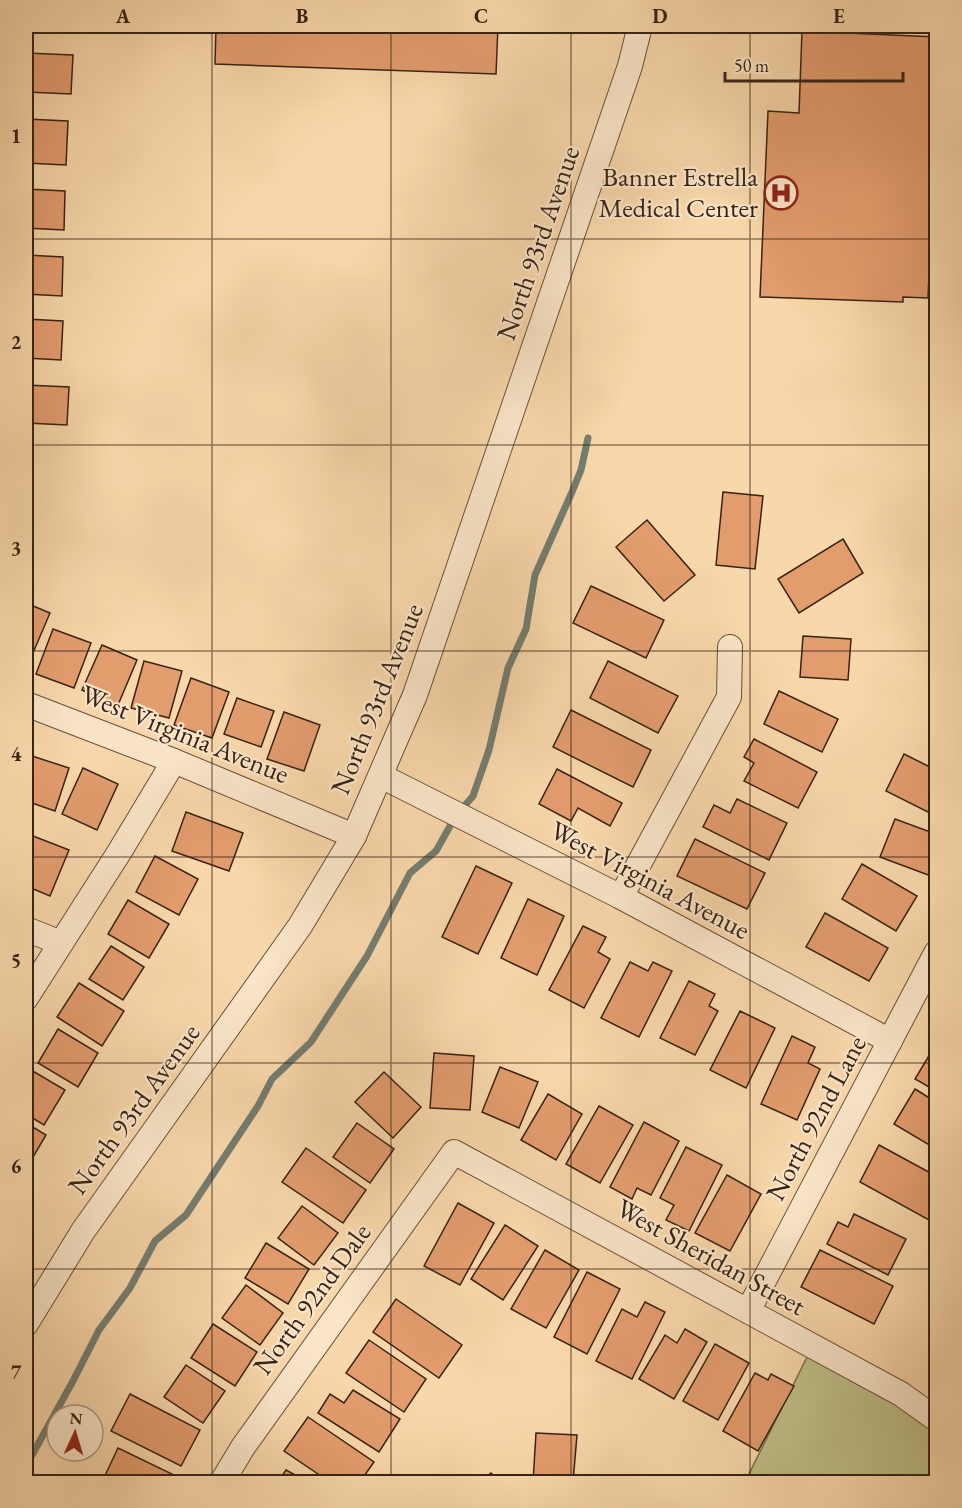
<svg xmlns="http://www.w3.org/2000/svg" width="962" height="1508" font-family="'EB Garamond',serif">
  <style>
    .green { fill: #bfbe87; stroke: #7b704e; stroke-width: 1.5 }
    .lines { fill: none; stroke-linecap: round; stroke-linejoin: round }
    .stream { stroke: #747d70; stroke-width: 7 }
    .building { fill: #e39c6e; stroke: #372315; stroke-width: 1.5 }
    .minor-casing { stroke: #67503a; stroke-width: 26 }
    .minor { stroke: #fae5c8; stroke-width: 24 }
    .grid { fill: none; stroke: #372315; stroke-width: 1.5; stroke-opacity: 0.55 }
    .labels { text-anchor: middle; stroke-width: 4.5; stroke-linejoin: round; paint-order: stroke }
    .poi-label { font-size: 27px; fill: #372315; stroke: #fae5c8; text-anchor: end }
    .street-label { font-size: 27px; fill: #372315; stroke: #fae5c8 }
    .neatline { fill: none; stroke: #372315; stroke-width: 2 }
    .grid-label { font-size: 20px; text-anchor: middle; font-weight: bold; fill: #372315 }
  </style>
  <rect width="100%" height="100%" fill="#f8d7aa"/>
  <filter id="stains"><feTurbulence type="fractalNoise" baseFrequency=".00333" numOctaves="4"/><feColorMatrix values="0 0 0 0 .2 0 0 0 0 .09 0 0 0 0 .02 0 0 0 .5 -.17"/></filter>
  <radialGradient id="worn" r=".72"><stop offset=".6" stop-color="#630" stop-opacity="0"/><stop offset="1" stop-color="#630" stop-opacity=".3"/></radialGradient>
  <!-- green -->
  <path class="green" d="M 812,1347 L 936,1419 L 936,1482 L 745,1482 Z"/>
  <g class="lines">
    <!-- stream -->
    <g class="stream">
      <path d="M 461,810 L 473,796 L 489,750 L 508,668 L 526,629 L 535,575 L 572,492 L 581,470 L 588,438"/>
      <path d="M 26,1466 L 73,1381 L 99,1330 L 130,1288 L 155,1241 L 186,1215 L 258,1106 L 272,1079 L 311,1042 L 367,956 L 410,873 L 436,851 L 454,819"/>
    </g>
  </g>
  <!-- building -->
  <g class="building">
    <path d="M 216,26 L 498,26 L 496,74 L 215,64 Z"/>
    <path d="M 802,31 L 936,37 L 936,104 L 928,298 L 903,297 L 903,302 L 760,297 L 768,111 L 799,113 Z"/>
    <path d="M 26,53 L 73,55 L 71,94 L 26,92 Z"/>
    <path d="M 26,119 L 68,121 L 66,165 L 26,163 Z"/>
    <path d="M 26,189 L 65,191 L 64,230 L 26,228 Z"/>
    <path d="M 26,255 L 63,257 L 62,296 L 26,294 Z"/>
    <path d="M 26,319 L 63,321 L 61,360 L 26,358 Z"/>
    <path d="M 26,385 L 69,387 L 67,425 L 26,423 Z"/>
    <path d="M 723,492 L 763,496 L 755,569 L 716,565 Z"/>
    <path d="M 647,520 L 695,575 L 664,601 L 616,547 Z"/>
    <path d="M 843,539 L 863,573 L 799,613 L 778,579 Z"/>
    <path d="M 591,586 L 664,620 L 646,658 L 573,623 Z"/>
    <path d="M 26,603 L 50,613 L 27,667 L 26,666 Z"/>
    <path d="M 53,629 L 91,643 L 74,688 L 36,674 Z"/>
    <path d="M 803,636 L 851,639 L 848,680 L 800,677 Z"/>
    <path d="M 102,645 L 137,660 L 118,705 L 82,690 Z"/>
    <path d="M 144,661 L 182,671 L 169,718 L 131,708 Z"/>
    <path d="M 608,661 L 678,696 L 658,733 L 590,698 Z"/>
    <path d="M 191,678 L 229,692 L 212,738 L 174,725 Z"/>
    <path d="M 779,691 L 838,719 L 822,752 L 764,724 Z"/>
    <path d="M 237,698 L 274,711 L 261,747 L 224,734 Z"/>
    <path d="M 571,710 L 651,750 L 633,787 L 553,747 Z"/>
    <path d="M 284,712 L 320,725 L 304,771 L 267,759 Z"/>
    <path d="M 754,739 L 817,772 L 798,808 L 744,781 L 754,763 L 744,757 Z"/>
    <path d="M 904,754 L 936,770 L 936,816 L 886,791 Z"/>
    <path d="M 32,756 L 69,768 L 55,811 L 26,801 L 26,777 Z"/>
    <path d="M 83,768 L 118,784 L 97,830 L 62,814 Z"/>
    <path d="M 557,769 L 622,803 L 610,826 L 578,808 L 571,821 L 539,804 Z"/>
    <path d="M 737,799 L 787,823 L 769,860 L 703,827 L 714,805 L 730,813 Z"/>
    <path d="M 186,812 L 243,833 L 229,871 L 172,851 Z"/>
    <path d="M 895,819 L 936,834 L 936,862 L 931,876 L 880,857 Z"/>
    <path d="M 33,836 L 69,850 L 50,896 L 26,886 L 26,854 Z"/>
    <path d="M 695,839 L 765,873 L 747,909 L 677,876 Z"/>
    <path d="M 155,856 L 198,879 L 179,915 L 136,892 Z"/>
    <path d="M 862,864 L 917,896 L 896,931 L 842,899 Z"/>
    <path d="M 476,866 L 512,883 L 478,954 L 442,937 Z"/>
    <path d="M 528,899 L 564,916 L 537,975 L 501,958 Z"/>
    <path d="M 128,900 L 169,924 L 149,958 L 108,934 Z"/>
    <path d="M 825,913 L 888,948 L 869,981 L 806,947 Z"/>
    <path d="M 583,926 L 606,937 L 598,952 L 610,959 L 584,1008 L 549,990 Z"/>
    <path d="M 111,946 L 144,967 L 123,1000 L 89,979 Z"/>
    <path d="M 630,962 L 648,971 L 653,962 L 672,971 L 639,1037 L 601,1018 Z"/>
    <path d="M 689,981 L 715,994 L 709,1006 L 718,1011 L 695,1055 L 660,1038 Z"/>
    <path d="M 79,983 L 124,1011 L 102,1046 L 57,1017 Z"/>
    <path d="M 740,1011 L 775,1028 L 746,1088 L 710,1070 Z"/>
    <path d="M 58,1029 L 98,1053 L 78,1087 L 38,1063 Z"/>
    <path d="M 792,1036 L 815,1047 L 808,1063 L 820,1069 L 797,1120 L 761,1104 Z"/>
    <path d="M 936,1044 L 936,1091 L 915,1079 Z"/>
    <path d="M 434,1053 L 474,1056 L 470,1110 L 430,1108 Z"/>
    <path d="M 26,1067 L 65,1090 L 44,1125 L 26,1114 Z"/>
    <path d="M 500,1067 L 538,1082 L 519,1128 L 482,1112 Z"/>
    <path d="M 384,1072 L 421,1107 L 393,1138 L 355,1102 Z"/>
    <path d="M 915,1089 L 936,1102 L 936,1149 L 894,1124 Z"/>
    <path d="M 548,1094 L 582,1114 L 556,1160 L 521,1140 Z"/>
    <path d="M 599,1106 L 633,1125 L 600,1183 L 566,1164 Z"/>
    <path d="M 644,1122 L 679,1141 L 651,1195 L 637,1188 L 632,1199 L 610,1187 Z"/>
    <path d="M 26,1123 L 46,1135 L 26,1169 Z"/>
    <path d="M 357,1123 L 394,1149 L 370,1183 L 333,1157 Z"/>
    <path d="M 879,1145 L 936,1176 L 936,1206 L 929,1220 L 860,1182 Z"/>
    <path d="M 686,1147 L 722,1165 L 689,1231 L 666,1220 L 674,1205 L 660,1198 Z"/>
    <path d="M 306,1148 L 366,1190 L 343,1223 L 282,1182 Z"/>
    <path d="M 727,1175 L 761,1194 L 730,1251 L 695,1233 Z"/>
    <path d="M 458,1203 L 494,1223 L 460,1285 L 424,1266 Z"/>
    <path d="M 302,1206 L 338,1233 L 314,1265 L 278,1238 Z"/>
    <path d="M 854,1214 L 906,1239 L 888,1275 L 827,1244 L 838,1222 L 848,1227 Z"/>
    <path d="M 505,1225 L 538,1246 L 503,1300 L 471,1279 Z"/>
    <path d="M 266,1243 L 309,1269 L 288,1304 L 245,1278 Z"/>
    <path d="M 545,1250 L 579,1270 L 546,1328 L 511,1309 Z"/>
    <path d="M 820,1250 L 893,1286 L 874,1324 L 801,1287 Z"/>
    <path d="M 587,1272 L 620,1289 L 587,1354 L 554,1337 Z"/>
    <path d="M 246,1285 L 283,1313 L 260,1345 L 222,1318 Z"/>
    <path d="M 396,1299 L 462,1345 L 439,1378 L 373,1332 Z"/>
    <path d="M 645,1302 L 665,1312 L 632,1379 L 596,1361 L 622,1309 L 637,1317 Z"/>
    <path d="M 213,1324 L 257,1352 L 235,1386 L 191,1358 Z"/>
    <path d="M 685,1329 L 707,1342 L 674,1399 L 639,1379 L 665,1335 L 677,1343 Z"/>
    <path d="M 369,1340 L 426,1379 L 404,1412 L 346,1373 Z"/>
    <path d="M 715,1344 L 749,1363 L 718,1420 L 683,1401 Z"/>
    <path d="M 936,1345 L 936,1364 L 929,1360 Z"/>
    <path d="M 186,1365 L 225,1391 L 203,1423 L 164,1397 Z"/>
    <path d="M 755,1373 L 768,1380 L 771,1374 L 794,1386 L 758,1451 L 723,1431 Z"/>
    <path d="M 353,1390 L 400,1419 L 379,1452 L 318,1413 L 330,1394 L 344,1403 Z"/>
    <path d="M 130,1394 L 200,1430 L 181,1466 L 111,1431 Z"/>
    <path d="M 308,1417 L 374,1462 L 360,1482 L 330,1482 L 284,1451 Z"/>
    <path d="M 536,1433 L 577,1435 L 573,1482 L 533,1482 Z"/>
    <path d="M 118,1448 L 172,1474 L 168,1482 L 102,1482 Z"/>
    <path d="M 286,1470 L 308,1482 L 278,1482 Z"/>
    <path d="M 491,1473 L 500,1482 L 480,1482 Z"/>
  </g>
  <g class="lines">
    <defs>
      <g id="minor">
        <path d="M 26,704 L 174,761 L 354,836"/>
        <path d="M 381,776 L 621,897 L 890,1041"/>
        <path d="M 621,897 L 729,697 L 730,647"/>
        <path d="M 26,929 L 61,943"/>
        <path d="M 26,998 L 120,851 L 174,761"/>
        <path d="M 748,1311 L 936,953"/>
        <path d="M 26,1324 L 83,1231 L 300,926 L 354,836 L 415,695 L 630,66 L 640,26"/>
        <path d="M 222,1482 L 243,1447 L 454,1152 L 901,1394 L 936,1419"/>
      </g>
    </defs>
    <!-- minor casing -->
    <use href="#minor" class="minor-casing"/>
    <!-- minor -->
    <use href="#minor" class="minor"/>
  </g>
  <!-- grid -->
  <path class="grid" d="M 212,26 L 212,1482M 391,26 L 391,1482M 571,26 L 571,1482M 750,26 L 750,1482M 26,239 L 936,239M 26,445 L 936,445M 26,651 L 936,651M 26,857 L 936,857M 26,1063 L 936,1063M 26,1269 L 936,1269"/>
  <!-- icons -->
  <defs>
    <symbol id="hospital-ring" viewBox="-11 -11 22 22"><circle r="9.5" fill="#fae5c8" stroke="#8f2418" stroke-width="1.5"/><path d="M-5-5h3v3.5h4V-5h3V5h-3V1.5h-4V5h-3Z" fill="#8f2418"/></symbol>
  </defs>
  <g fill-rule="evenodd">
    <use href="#hospital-ring" x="762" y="174" width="38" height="38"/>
  </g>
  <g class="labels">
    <!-- poi labels -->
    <g class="poi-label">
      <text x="758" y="186">Banner Estrella<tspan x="758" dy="31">Medical Center</tspan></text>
    </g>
    <!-- street labels -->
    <g class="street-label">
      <text transform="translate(538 243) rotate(-71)" y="9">North 93rd Avenue</text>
      <text transform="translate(377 699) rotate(-68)" y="9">North 93rd Avenue</text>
      <text transform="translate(185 734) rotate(22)" y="9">West Virginia Avenue</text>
      <text transform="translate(650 880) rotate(28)" y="9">West Virginia Avenue</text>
      <text transform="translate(134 1109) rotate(-54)" y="9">North 93rd Avenue</text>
      <text transform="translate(816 1118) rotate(-62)" y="9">North 92nd Lane</text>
      <text transform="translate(711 1257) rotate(29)" y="9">West Sheridan Street</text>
      <text transform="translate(312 1299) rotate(-54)" y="9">North 92nd Dale</text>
    </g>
  </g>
  <!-- margin -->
  <rect width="962" height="1508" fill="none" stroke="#f8d7aa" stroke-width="66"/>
  <!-- north arrow -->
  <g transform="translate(75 1433) rotate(4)"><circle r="28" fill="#fae5c8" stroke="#ac9780" stroke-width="1.5"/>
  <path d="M0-4.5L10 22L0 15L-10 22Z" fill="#8f2418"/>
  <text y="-9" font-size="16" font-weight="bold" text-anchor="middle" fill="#372315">N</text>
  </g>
  <!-- scale -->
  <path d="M725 72v9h178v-9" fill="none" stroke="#372315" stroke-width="3"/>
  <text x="734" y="72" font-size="18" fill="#372315" stroke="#fae5c8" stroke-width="4.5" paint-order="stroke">50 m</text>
  <rect x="33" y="33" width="896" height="1442" class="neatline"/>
  <g class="grid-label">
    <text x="123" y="23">A</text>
    <text x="302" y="23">B</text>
    <text x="481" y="23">C</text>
    <text x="660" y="23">D</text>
    <text x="839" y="23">E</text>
    <text x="16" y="143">1</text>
    <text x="16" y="349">2</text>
    <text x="16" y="555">3</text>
    <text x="16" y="761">4</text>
    <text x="16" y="967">5</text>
    <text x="16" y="1173">6</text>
    <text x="16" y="1379">7</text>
  </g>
  <rect width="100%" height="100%" filter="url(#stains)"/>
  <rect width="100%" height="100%" fill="url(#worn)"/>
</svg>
